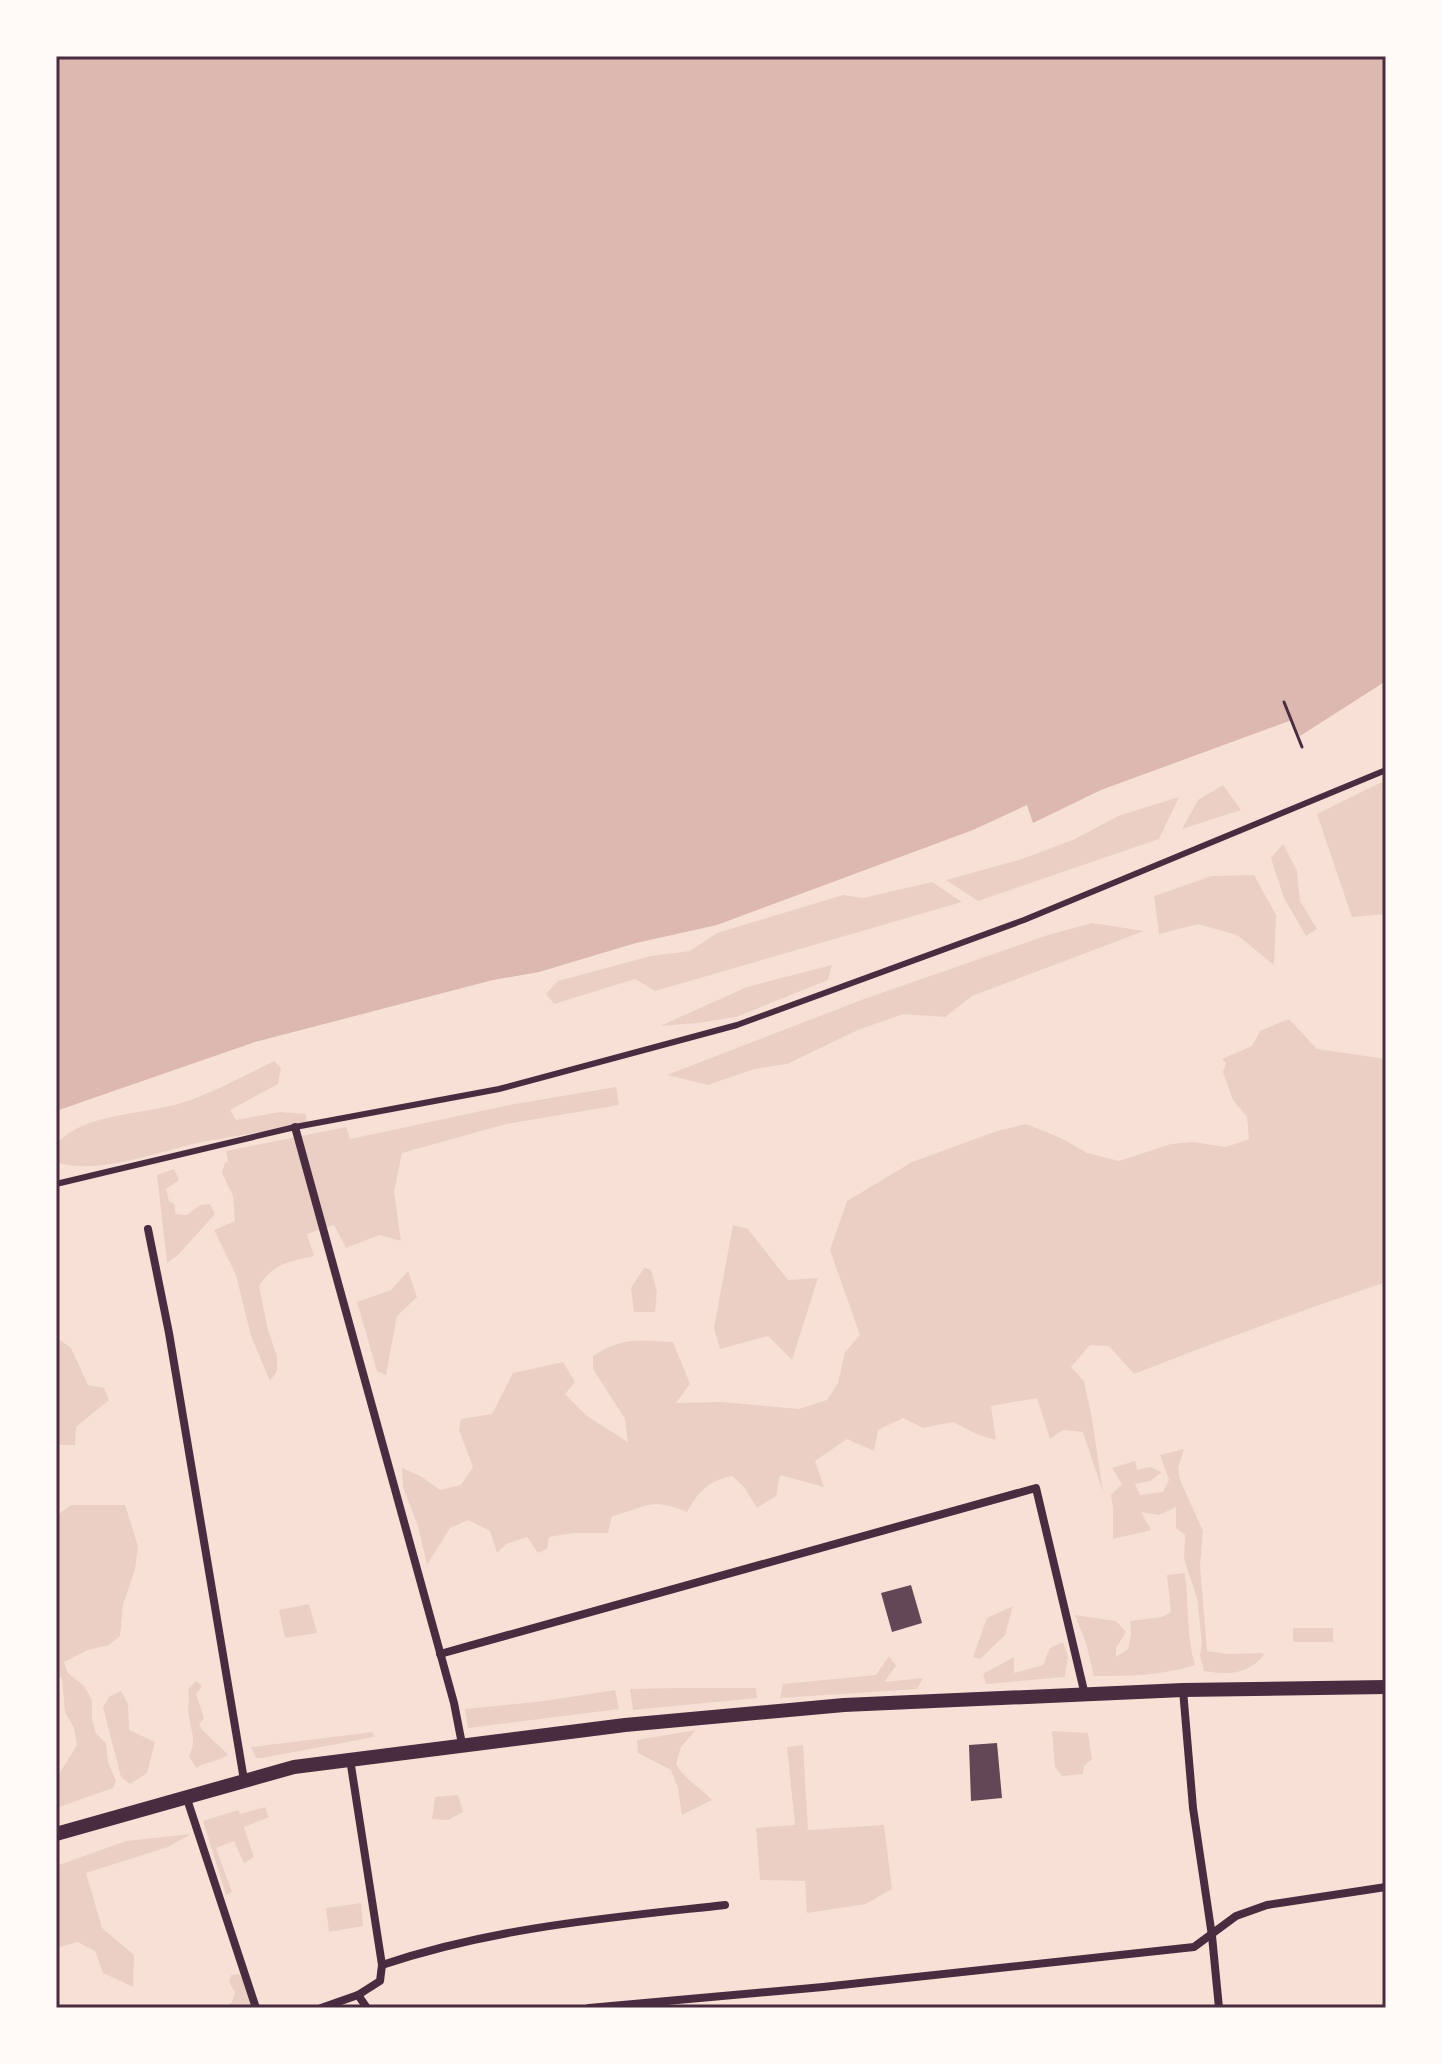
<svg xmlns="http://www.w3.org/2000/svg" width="1442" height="2064" font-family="Spectral,serif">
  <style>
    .green { fill: #ebcfc5 }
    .water { fill: #dcb8b0 }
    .building { fill: #644757 }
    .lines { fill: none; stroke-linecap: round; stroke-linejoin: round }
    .path { stroke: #4a2c40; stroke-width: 3 }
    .pedestrian { stroke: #4a2c40; stroke-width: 6 }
    .minor { stroke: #4a2c40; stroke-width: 8 }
    .primary { stroke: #4a2c40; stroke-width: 14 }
    .neatline { fill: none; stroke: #4a2c40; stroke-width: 3 }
  </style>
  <rect width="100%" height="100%" fill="#f7e1d7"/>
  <!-- green -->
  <g class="green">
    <path d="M 1386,780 L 1386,914 L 1352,917 L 1317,814 Z"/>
    <path d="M 1223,785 L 1241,810 L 1182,829 L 1198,800 Z"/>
    <path d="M 1179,797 L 1159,839 L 978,901 L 946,880 L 1019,860 L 1075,839 L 1118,816 Z"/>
    <path d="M 1283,844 L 1297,871 L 1300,901 L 1317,929 L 1306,936 L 1284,898 L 1271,858 Z"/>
    <path d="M 1254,875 L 1276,915 L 1274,965 L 1237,935 L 1198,924 L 1159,934 L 1154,896 L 1212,876 Z"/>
    <path d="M 932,882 L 962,902 L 655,991 L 635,979 L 554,1004 L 546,994 L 558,981 L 651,956 L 690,951 L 717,933 L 843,895 L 863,898 Z"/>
    <path d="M 1092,923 L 1144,931 L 972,996 L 945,1017 L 903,1014 L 858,1030 L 787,1064 L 754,1069 L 708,1085 L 667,1075 L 864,999 L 1048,935 Z"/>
    <path d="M 832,965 L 828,980 L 736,1017 L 698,1023 L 660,1026 L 747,987 Z"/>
    <path d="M 1289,1019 L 1317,1049 L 1386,1059 L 1386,1282 C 1301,1311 1217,1341 1134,1374 L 1109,1346 L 1090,1345 L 1071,1367 L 1084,1381 L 1092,1419 L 1103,1492 L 1083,1432 L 1063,1430 L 1050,1439 L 1037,1398 L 991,1406 L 996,1440 L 979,1435 L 953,1422 L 923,1428 L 903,1418 L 878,1430 L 874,1451 L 847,1439 L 815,1461 L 824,1487 L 780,1475 L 776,1496 L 757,1508 L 744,1487 L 732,1476 C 708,1481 699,1491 687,1512 C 650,1497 648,1507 612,1516 L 608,1533 L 573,1533 L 549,1537 L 547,1549 L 538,1553 L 527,1537 L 506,1544 L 497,1553 L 490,1531 L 468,1520 L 450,1528 L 427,1565 L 418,1526 L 403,1487 L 402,1468 L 422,1477 L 440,1490 L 461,1485 L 473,1467 L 459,1430 L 461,1419 L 492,1414 L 513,1373 L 563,1362 L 575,1382 L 565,1394 L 587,1416 L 628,1442 L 625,1419 L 593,1369 L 593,1356 C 622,1337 639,1340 673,1342 L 690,1384 L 676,1403 L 721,1402 L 799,1409 L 827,1400 L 838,1383 L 845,1352 L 860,1335 L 830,1250 L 847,1201 L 912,1162 L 997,1131 L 1026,1124 L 1061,1138 L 1087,1153 L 1119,1161 L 1171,1144 L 1193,1142 L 1226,1147 L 1249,1139 L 1247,1117 L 1233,1100 L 1223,1072 L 1226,1063 L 1222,1059 L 1252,1046 L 1260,1031 Z"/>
    <path d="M 274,1061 L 281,1068 L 278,1084 L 230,1110 L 236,1120 L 280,1112 L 306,1114 L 307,1125 C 272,1131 237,1135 202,1142 C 160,1151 97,1176 56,1162 L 56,1144 C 87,1111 143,1116 184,1102 C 215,1092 245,1075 274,1061 Z"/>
    <path d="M 616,1087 L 619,1105 L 506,1124 L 402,1153 L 394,1192 L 401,1241 L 379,1235 L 346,1248 L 334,1225 L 307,1234 L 314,1256 C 288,1262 274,1263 259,1286 L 268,1330 L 277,1356 L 277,1371 L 270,1381 L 251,1336 L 236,1275 L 214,1230 L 235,1221 L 233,1196 L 222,1173 L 225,1162 L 228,1162 L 226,1151 L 346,1127 L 350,1139 L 509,1105 Z"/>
    <path d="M 174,1169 L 179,1180 L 166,1189 L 169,1201 L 174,1204 L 176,1214 L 187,1215 L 200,1205 L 210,1204 L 215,1214 L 179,1254 L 167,1263 L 157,1175 Z"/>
    <path d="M 733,1225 L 748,1229 L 788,1280 L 818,1278 L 792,1360 L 768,1336 L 720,1349 L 714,1328 Z"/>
    <path d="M 644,1268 L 651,1270 L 657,1291 L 655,1312 L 634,1312 L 631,1288 Z"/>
    <path d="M 408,1271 L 417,1297 L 397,1316 L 386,1375 L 377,1371 L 357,1302 L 391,1290 Z"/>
    <path d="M 56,1337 L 71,1348 L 88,1385 L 104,1388 L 109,1400 L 76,1427 L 75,1445 L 56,1445 Z"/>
    <path d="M 1184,1449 L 1178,1468 L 1180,1480 L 1203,1531 L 1200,1565 L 1207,1651 L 1227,1654 L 1263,1653 L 1264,1655 C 1247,1675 1228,1675 1204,1671 L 1200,1656 L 1202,1642 L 1197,1598 L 1184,1559 L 1185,1535 L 1176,1528 L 1176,1507 L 1159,1515 L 1141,1512 L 1151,1530 L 1113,1539 L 1113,1508 L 1111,1495 L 1122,1484 L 1112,1468 L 1135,1461 L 1137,1470 L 1150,1467 L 1162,1472 L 1150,1481 L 1135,1484 L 1140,1495 L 1163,1492 L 1169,1480 L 1160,1455 Z"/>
    <path d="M 71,1505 L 125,1505 L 138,1546 L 135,1569 L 123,1605 L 120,1636 L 109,1645 L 88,1650 L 64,1662 L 68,1673 L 84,1686 L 92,1700 L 92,1720 L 96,1733 L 106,1744 L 108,1762 L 116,1781 L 113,1788 L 56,1808 L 56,1779 L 77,1745 L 74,1728 L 65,1712 L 62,1679 L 56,1674 L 56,1516 Z"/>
    <path d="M 1185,1573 C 1189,1604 1186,1635 1195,1665 C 1161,1676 1128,1676 1094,1676 L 1086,1643 L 1075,1615 L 1116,1621 L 1126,1632 L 1116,1648 L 1116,1657 L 1128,1649 L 1131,1634 L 1130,1621 L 1162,1617 L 1171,1612 L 1167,1575 Z"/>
    <path d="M 309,1604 L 317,1633 L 285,1638 L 279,1610 Z"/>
    <path d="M 1013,1606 L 1005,1635 L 980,1659 L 973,1657 L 987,1618 Z"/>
    <rect x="1293" y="1628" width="40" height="14"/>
    <path d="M 1063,1642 L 1068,1656 L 1065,1677 L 986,1684 L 983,1674 L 1014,1657 L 1014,1673 L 1043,1665 L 1050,1648 Z"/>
    <path d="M 889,1656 L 896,1666 L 884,1682 L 923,1678 L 917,1689 L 780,1698 L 783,1684 L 876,1675 Z"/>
    <path d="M 196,1681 L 202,1686 L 196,1694 L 204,1718 L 199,1725 C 207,1737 219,1744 228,1755 C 218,1762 207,1761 196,1768 L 189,1756 C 197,1741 191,1732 189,1716 C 187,1707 190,1698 188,1689 Z"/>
    <path d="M 677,1688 L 756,1688 L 757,1698 L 633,1710 L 630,1689 Z"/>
    <path d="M 615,1690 L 619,1709 L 468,1728 L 465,1709 L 544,1701 Z"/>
    <path d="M 121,1691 L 128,1704 L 129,1730 L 155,1742 L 147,1773 L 130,1784 L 121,1777 L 103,1707 L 110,1696 Z"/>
    <path d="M 696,1730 L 681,1747 L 676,1764 C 685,1780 699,1786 712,1800 L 682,1815 L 678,1788 L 671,1770 L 638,1753 L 637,1740 Z"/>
    <path d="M 1052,1731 L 1088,1733 L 1092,1759 L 1084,1766 L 1083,1774 L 1062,1776 L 1055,1767 Z"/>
    <path d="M 373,1732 L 374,1737 L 262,1758 L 256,1758 L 251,1747 Z"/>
    <path d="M 803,1745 L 808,1830 L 884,1825 L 892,1889 L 866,1904 L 807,1913 L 805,1881 L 760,1880 L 756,1828 L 795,1825 L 787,1747 Z"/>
    <path d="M 458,1795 L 463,1812 L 448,1820 L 432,1819 L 435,1797 Z"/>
    <path d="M 265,1807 L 269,1817 L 244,1827 L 254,1857 L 244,1863 L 234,1841 L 216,1848 L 232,1892 L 226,1895 L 203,1821 L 238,1810 L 240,1814 Z"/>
    <path d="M 191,1834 L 168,1847 L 86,1873 L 102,1928 L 134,1955 L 133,1987 L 103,1973 L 95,1951 L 78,1942 L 56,1948 L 56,1866 L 126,1841 Z"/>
    <path d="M 361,1903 L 363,1926 L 329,1932 L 326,1908 Z"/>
    <path d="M 239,1974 L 245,1983 L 253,2007 L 224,2008 L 232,2002 L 235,1992 L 229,1982 L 231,1975 Z"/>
  </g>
  <!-- water -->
  <path class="water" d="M 56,56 L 1386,56 L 1386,681 L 1300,736 L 1292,720 L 1101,790 L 1033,823 L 1027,805 L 973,830 L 717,925 L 636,943 L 539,972 L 493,980 L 255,1042 L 56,1111 Z"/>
  <!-- building -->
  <g class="building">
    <path d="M 911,1585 L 922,1623 L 892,1632 L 881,1593 Z"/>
    <path d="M 997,1743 L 1002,1798 L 971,1801 L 969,1745 Z"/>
  </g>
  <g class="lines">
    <!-- path -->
    <path class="path" d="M 1284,702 L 1302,747"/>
    <!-- pedestrian -->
    <path class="pedestrian" d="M 56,1184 L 295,1127 L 499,1089 L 737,1025 L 1024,920 L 1386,770"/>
    <!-- minor -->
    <g class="minor">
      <path d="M 295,1127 L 454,1703 L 462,1744"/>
      <path d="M 148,1229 L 169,1333 L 244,1780"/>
      <path d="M 440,1654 L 1036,1488 L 1085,1695"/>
      <path d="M 1183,1690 L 1193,1808 L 1212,1936 L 1219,2008"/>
      <path d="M 186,1796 L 256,2008"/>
      <path d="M 382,1965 C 496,1927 607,1918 725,1905"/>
      <path d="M 358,1995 L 367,2008"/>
      <path d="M 321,2008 L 358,1995 L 380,1981 L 382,1965 L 350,1759"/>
      <path d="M 589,2008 L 823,1987 L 1194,1947 L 1236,1916 L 1267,1905 L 1386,1887"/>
    </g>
    <!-- primary -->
    <path class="primary" d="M 56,1834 L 294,1767 L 625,1725 L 844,1705 L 1183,1690 L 1386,1687"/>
  </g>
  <!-- border -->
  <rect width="1442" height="2064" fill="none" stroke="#fffaf5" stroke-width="116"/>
  <rect x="58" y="58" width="1326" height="1948" class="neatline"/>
</svg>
